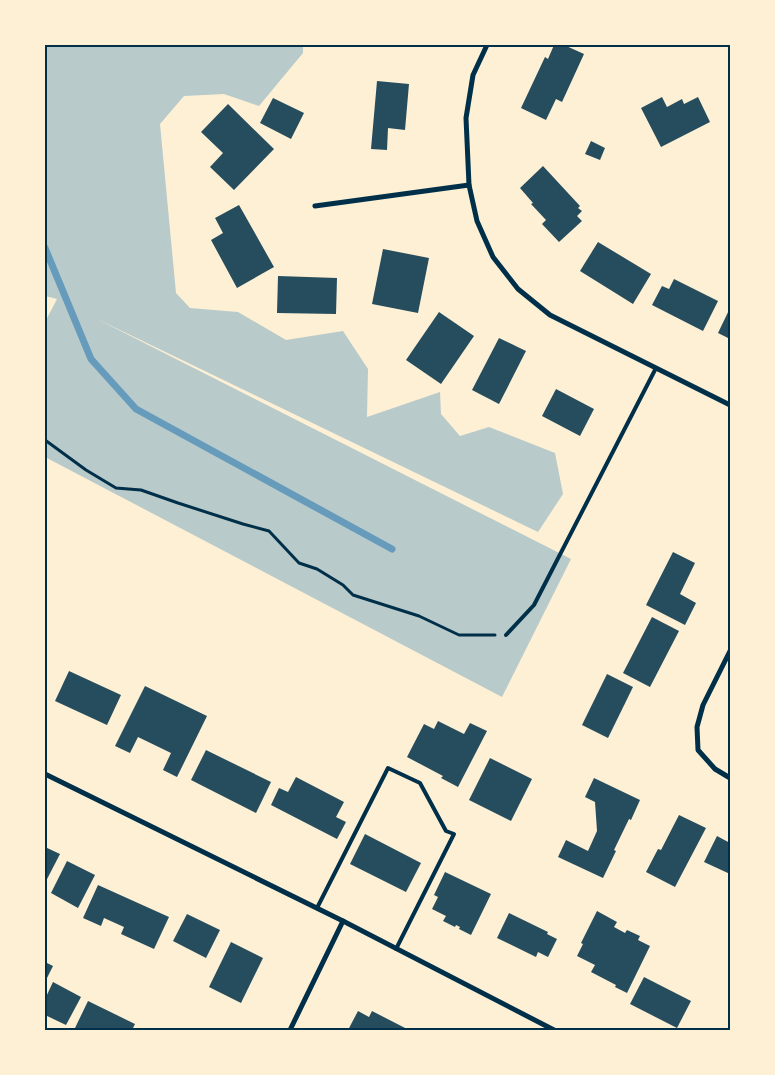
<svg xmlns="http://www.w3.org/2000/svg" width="775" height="1075" font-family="'PT Sans Narrow',sans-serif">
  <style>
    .green { fill: #b9caca }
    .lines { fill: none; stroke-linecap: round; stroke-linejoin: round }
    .stream { stroke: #669bbc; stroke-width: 7 }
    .building { fill: #264d5e }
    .path { stroke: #003049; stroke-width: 3 }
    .service { stroke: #003049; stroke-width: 4 }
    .minor { stroke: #003049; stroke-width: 5 }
    .neatline { fill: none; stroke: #003049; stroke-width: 2 }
  </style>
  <rect width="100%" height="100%" fill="#fdf0d5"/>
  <!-- green -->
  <path class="green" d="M 45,45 L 303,45 L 303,53 L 259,106 L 224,94 L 184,96 L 160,124 L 176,293 L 190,308 L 238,312 L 286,340 L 343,331 L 368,369 L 367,417 L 440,392 L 441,414 L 460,436 L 489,427 L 555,453 L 563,494 L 538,532 L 95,318 L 571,559 L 502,697 L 45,457 L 45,322 L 57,299 L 45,296 Z"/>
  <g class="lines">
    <!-- stream -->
    <path class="stream" d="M 45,248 L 91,359 L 136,409 L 392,549"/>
  </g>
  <!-- building -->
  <g class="building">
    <path d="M 554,45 L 564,45 L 584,54 L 562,102 L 556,99 L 546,120 L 521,108 L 545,57 L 548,59 Z"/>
    <path d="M 377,81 L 409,84 L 405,130 L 388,128 L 387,150 L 371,149 Z"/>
    <path d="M 662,97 L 667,107 L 682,99 L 684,104 L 698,97 L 710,122 L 661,147 L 641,108 Z"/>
    <path d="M 273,98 L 304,113 L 291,139 L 260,123 Z"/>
    <path d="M 228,104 L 274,149 L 234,190 L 210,167 L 223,153 L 201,132 Z"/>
    <path d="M 591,141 L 605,148 L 600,160 L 585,154 Z"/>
    <path d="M 543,166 L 580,206 L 578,208 L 582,211 L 577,216 L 582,221 L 559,242 L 542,224 L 546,220 L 531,204 L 533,203 L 520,188 Z"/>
    <path d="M 239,205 L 274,267 L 237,288 L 211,240 L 223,233 L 215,218 Z"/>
    <path d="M 598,242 L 651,274 L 633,304 L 580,271 Z"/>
    <path d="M 383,249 L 429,258 L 418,313 L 372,304 Z"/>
    <path d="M 278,276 L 337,278 L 336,314 L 277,313 Z"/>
    <path d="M 674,279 L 718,301 L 703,331 L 652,305 L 662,286 L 669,289 Z"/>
    <path d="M 730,308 L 730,339 L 718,333 Z"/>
    <path d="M 439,312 L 474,336 L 441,384 L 406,360 Z"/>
    <path d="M 499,338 L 526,351 L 499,404 L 472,390 Z"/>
    <path d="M 556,389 L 594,409 L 580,436 L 542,416 Z"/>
    <path d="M 673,552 L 695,563 L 680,594 L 696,603 L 685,625 L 646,605 Z"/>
    <path d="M 652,617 L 679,631 L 650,687 L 623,673 Z"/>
    <path d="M 69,671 L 121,695 L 107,725 L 55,701 Z"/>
    <path d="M 607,674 L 633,687 L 608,738 L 582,725 Z"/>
    <path d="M 145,686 L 207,716 L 177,777 L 163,770 L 171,753 L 138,737 L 130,753 L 115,746 Z"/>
    <path d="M 438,721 L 464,734 L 470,723 L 487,731 L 458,787 L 441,778 L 443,776 L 407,757 L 424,724 L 434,729 Z"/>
    <path d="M 206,750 L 271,782 L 256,813 L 191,780 Z"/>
    <path d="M 490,758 L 532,779 L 511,821 L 469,800 Z"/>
    <path d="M 296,777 L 344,802 L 336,817 L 346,822 L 337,839 L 271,805 L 279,788 L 288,792 Z"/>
    <path d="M 594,778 L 640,800 L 631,820 L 629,819 L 614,850 L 616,851 L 603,878 L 558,857 L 566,840 L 588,851 L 597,831 L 595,802 L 585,797 Z"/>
    <path d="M 679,815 L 706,828 L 675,887 L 646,872 L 658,849 L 661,850 Z"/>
    <path d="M 365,834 L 421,863 L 406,892 L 350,864 Z"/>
    <path d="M 717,836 L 730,843 L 730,874 L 704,862 Z"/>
    <path d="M 45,847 L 60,854 L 45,883 Z"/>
    <path d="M 67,861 L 95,875 L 78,908 L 51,893 Z"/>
    <path d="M 445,872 L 491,894 L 471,935 L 459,929 L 460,927 L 456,925 L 455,927 L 443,921 L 446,916 L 432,909 L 438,897 L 434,895 Z"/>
    <path d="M 98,885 L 169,917 L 154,949 L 121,934 L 124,927 L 104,918 L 101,926 L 83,918 Z"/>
    <path d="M 597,911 L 617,922 L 614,927 L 625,933 L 627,930 L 640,936 L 638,940 L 650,946 L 627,993 L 615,987 L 616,985 L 591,972 L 595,965 L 577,956 L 583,944 L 581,943 Z"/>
    <path d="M 509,913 L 548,932 L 547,934 L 557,939 L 548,957 L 538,952 L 536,957 L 497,938 Z"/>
    <path d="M 187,914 L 220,930 L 206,958 L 173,941 Z"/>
    <path d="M 231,942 L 263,958 L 241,1003 L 209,987 Z"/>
    <path d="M 45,962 L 53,966 L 45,982 Z"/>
    <path d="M 644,977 L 691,1001 L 677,1028 L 630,1004 Z"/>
    <path d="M 53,982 L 81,997 L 66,1025 L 45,1015 L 45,999 Z"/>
    <path d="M 88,1001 L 135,1024 L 132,1030 L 79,1030 L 75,1028 Z"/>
    <path d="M 358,1011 L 369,1017 L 372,1011 L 409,1030 L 348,1030 Z"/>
  </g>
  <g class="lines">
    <!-- path -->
    <path class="path" d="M 45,440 L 86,470 L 116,488 L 141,490 L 178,503 L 243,524 L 269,531 L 299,563 L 317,569 L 343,585 L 353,595 L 419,616 L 459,635 L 495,635"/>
    <!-- service -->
    <g class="service">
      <path d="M 506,635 L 534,605 L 656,368"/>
      <path d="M 317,908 L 388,768 L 420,783 L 446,831 L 454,834 L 396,949"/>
    </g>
    <!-- minor -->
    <g class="minor">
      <path d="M 487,45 L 473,75 L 466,118 L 469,185 L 477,221 L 493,257 L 518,289 L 550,315 L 730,405"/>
      <path d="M 315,206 L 469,185"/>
      <path d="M 730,651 L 703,705 L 697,727 L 698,750 L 715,769 L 730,778"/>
      <path d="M 45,774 L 343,921 L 554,1030"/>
      <path d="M 290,1030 L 343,921"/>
    </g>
  </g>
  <!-- border -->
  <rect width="775" height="1075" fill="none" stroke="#fdf0d5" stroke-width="92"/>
  <rect x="46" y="46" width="683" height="983" class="neatline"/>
</svg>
